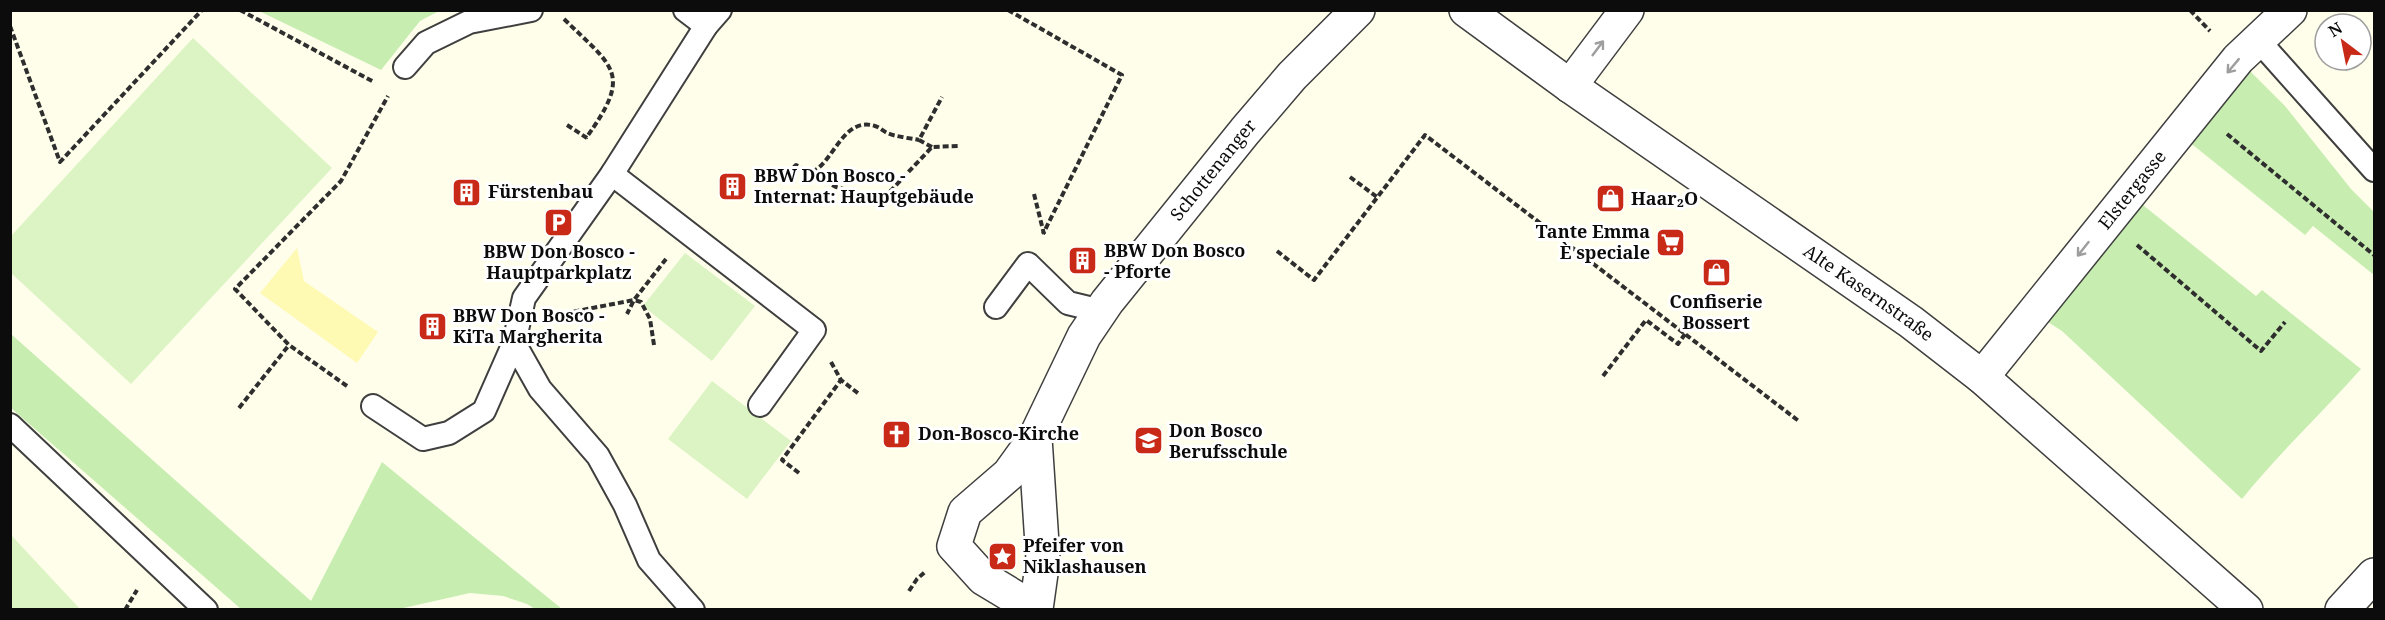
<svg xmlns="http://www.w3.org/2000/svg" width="2385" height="620" font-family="'Noto Serif',serif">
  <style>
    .green { fill: #c7edb1 }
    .sand { fill: #fffab3 }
    .pitch { fill: #dcf4c3 }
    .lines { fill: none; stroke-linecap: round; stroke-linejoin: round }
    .lane-casing { stroke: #3f3f3f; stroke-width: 26 }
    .street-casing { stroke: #3f3f3f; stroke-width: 36 }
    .path { stroke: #2e2e2e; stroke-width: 4; stroke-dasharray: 6 3; stroke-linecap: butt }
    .lane { stroke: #fff; stroke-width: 22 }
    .street { stroke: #fff; stroke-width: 33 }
    .oneway { stroke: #9e9e9e }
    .labels { text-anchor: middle; stroke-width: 6; stroke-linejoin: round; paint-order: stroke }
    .street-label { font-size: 18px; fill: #0c0c0c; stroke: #fff }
    .poi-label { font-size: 18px; font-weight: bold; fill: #0c0c0c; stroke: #fff; text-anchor: start }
  </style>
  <rect width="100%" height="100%" fill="#fffeeb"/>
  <!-- green -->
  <g class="green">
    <path d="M 259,11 L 439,11 L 420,21 L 381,70 Z"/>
    <path d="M 2238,59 L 2285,106 L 2351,189 L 2374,212 L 2374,275 L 2313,226 L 2305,235 L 2178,133 Z"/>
    <path d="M 2128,193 L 2256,296 L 2262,290 L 2361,369 C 2322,413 2279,453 2242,499 L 2062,331 L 2034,313 Z"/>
    <path d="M 11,334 L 311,601 L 382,462 L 562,609 L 535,609 L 527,604 L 503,596 L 470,593 L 399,609 L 241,609 L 11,408 Z"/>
  </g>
  <!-- sand -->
  <path class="sand" d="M 297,248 L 304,281 L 378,332 L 357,363 L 260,293 Z"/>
  <!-- pitch -->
  <g class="pitch">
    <path d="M 193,38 L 332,168 L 131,384 L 11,273 L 11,236 Z"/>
    <path d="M 685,253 L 755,306 L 712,361 L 643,306 Z"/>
    <path d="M 712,381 L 791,441 L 747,499 L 668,439 Z"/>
    <path d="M 10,535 L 11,535 L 80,609 L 11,609 Z"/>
  </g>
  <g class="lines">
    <defs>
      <g id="lane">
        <path d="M 685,10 L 706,26"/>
        <path d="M 2258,40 L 2374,170"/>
        <path d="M 405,67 L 426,43 L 469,22 L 531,10"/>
        <path d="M 612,174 L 814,330 L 760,405"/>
        <path d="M 996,307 L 1028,264 L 1068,303 L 1101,311"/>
        <path d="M 514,343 L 524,298 L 612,174 L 706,26 L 720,10"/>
        <path d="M 373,406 L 423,439 L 449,433 L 484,411 L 514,343 L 540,389 L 598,456 L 625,505 L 649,560 L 693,610"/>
        <path d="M 10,425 L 206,610"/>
      </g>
      <g id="street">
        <path id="s1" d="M 1466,10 L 1570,86 L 1911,322 L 1982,377 L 2246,610"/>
        <path d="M 1570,86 L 1627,10"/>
        <path id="s2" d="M 1982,377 L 2238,59 L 2290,10"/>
        <path d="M 1035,438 L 1043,559 L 1036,609"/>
        <path id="s3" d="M 1036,610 L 983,578 L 954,546 L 965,512 L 1009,474 L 1035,438 L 1084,336 L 1107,302 L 1245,131 L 1292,76 L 1358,10"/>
        <path d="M 2342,610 L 2374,575"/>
      </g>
    </defs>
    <!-- lane casing -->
    <use href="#lane" class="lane-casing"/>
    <!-- street casing -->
    <use href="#street" class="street-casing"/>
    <!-- path -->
    <g class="path">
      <path d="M 240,10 L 374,82"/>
      <path d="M 1008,10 L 1122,75 L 1043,234"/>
      <path d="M 2190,10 L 2210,31"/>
      <path d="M 564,19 C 614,68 633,73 586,138"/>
      <path d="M 10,26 L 60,162 L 202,10"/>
      <path d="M 567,125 L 587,138"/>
      <path d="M 2227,134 L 2374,255"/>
      <path d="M 932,147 L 919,140 L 942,97"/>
      <path d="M 812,172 C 834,162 843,116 875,126 C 879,127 883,131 887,133 C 897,137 909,138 919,140"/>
      <path d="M 787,174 L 796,165 L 836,187 L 883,199 L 932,147 L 958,146"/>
      <path d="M 1350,177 L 1377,197"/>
      <path d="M 1034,194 L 1044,234"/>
      <path d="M 2137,245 L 2261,351 L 2285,322"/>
      <path d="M 1277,251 L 1314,280 L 1425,135 L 1800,422"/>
      <path d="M 556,315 L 634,300 L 627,314"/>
      <path d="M 654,345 L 650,319 L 641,302 L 634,300 L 666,259"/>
      <path d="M 831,362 L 841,380 L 859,394"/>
      <path d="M 1603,376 L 1646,320 L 1678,344 L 1685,334"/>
      <path d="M 347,386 L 289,345 L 235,289 L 341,181 L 388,96"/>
      <path d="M 239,408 L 289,345"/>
      <path d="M 799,473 L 782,460 L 841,380"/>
      <path d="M 909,591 L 917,579 L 926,571"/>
      <path d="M 125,610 L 137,590"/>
    </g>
    <!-- lane -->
    <use href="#lane" class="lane"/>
    <!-- street -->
    <use href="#street" class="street"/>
  </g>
  <!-- one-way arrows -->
  <defs><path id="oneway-shaft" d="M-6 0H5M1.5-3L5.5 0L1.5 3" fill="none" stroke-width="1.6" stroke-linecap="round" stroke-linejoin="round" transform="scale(1.5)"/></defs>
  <g class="oneway">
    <use href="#oneway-shaft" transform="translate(1598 48) rotate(-53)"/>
    <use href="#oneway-shaft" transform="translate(2233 66) rotate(130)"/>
    <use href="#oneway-shaft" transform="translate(2083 249) rotate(128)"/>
  </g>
  <!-- icons -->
  <defs>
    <symbol id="building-square" viewBox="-11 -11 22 22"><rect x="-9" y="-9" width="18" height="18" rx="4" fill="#c92917" stroke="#fff"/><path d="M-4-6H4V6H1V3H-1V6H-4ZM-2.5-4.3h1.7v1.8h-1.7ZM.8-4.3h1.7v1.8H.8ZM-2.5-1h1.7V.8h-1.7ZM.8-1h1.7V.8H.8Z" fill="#fff"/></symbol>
    <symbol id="shop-square" viewBox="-11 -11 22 22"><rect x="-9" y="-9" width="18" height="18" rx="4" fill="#c92917" stroke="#fff"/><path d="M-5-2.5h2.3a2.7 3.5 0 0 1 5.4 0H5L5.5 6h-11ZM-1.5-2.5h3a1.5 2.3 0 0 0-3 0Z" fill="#fff"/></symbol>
    <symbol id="parking-square" viewBox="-11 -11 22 22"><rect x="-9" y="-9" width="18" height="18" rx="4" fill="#c92917" stroke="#fff"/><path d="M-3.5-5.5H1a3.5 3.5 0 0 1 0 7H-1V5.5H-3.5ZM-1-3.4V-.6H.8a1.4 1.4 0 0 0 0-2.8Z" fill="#fff"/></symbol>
    <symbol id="supermarket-square" viewBox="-11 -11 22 22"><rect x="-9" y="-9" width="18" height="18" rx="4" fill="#c92917" stroke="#fff"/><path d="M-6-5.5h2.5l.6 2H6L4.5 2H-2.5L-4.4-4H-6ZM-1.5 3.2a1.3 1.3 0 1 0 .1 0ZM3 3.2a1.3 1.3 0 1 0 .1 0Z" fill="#fff"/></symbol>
    <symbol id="church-square" viewBox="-11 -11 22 22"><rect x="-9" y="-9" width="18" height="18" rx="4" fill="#c92917" stroke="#fff"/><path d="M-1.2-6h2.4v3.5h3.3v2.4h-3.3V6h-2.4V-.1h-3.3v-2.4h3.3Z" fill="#fff"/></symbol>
    <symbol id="school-square" viewBox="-11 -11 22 22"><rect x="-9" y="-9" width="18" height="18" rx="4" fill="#c92917" stroke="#fff"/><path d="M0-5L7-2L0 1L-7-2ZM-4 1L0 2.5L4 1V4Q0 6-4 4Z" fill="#fff"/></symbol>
    <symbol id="sight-square" viewBox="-11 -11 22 22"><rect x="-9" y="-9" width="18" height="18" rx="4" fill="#c92917" stroke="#fff"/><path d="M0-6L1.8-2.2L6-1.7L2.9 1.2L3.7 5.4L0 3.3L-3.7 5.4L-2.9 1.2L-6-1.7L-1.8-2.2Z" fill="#fff"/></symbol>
  </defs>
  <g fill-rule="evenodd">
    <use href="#building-square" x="716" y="170" width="33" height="33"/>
    <use href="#building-square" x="450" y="176" width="33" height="33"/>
    <use href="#shop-square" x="1594" y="182" width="33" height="33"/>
    <use href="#parking-square" x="542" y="206" width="33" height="33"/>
    <use href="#supermarket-square" x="1654" y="226" width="33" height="33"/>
    <use href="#building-square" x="1066" y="244" width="33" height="33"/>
    <use href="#shop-square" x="1700" y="256" width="33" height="33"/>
    <use href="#building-square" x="416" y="310" width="33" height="33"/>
    <use href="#church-square" x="880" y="418" width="33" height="33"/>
    <use href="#school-square" x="1132" y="424" width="33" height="33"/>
    <use href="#sight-square" x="986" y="540" width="33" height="33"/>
  </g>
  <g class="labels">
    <!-- street labels -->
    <g class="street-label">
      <text dy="6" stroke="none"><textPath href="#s3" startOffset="567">Schottenanger</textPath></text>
      <text dy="6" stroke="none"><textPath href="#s2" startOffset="240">Elstergasse</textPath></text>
      <text dy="6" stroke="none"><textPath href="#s1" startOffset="492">Alte Kasernstraße</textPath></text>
    </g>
    <!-- poi labels -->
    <g class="poi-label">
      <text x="754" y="182">BBW Don Bosco -<tspan x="754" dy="21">Internat: Hauptgebäude</tspan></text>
      <text x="488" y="198">Fürstenbau</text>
      <text x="1631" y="205">Haar₂O</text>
      <text x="1650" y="238" text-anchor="end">Tante Emma<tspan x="1650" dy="21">È speciale</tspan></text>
      <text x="1104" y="257">BBW Don Bosco<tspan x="1104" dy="21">- Pforte</tspan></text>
      <text x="559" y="258" text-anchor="middle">BBW Don Bosco -<tspan x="559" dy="21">Hauptparkplatz</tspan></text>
      <text x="1716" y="308" text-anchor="middle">Confiserie<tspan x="1716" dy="21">Bossert</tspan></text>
      <text x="453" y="322">BBW Don Bosco -<tspan x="453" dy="21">KiTa Margherita</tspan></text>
      <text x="1169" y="437">Don Bosco<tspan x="1169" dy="21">Berufsschule</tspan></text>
      <text x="918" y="440">Don-Bosco-Kirche</text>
      <text x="1023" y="552">Pfeifer von<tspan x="1023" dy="21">Niklashausen</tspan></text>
    </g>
  </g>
  <!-- border -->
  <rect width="2385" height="620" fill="none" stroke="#0c0c0c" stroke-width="24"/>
  <!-- north arrow -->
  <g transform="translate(2343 42) rotate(328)"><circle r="28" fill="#ffffff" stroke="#9e9e9e" stroke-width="1.5"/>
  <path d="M0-4.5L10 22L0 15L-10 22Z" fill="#c92917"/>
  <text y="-9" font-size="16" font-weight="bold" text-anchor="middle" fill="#0c0c0c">N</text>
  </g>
</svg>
